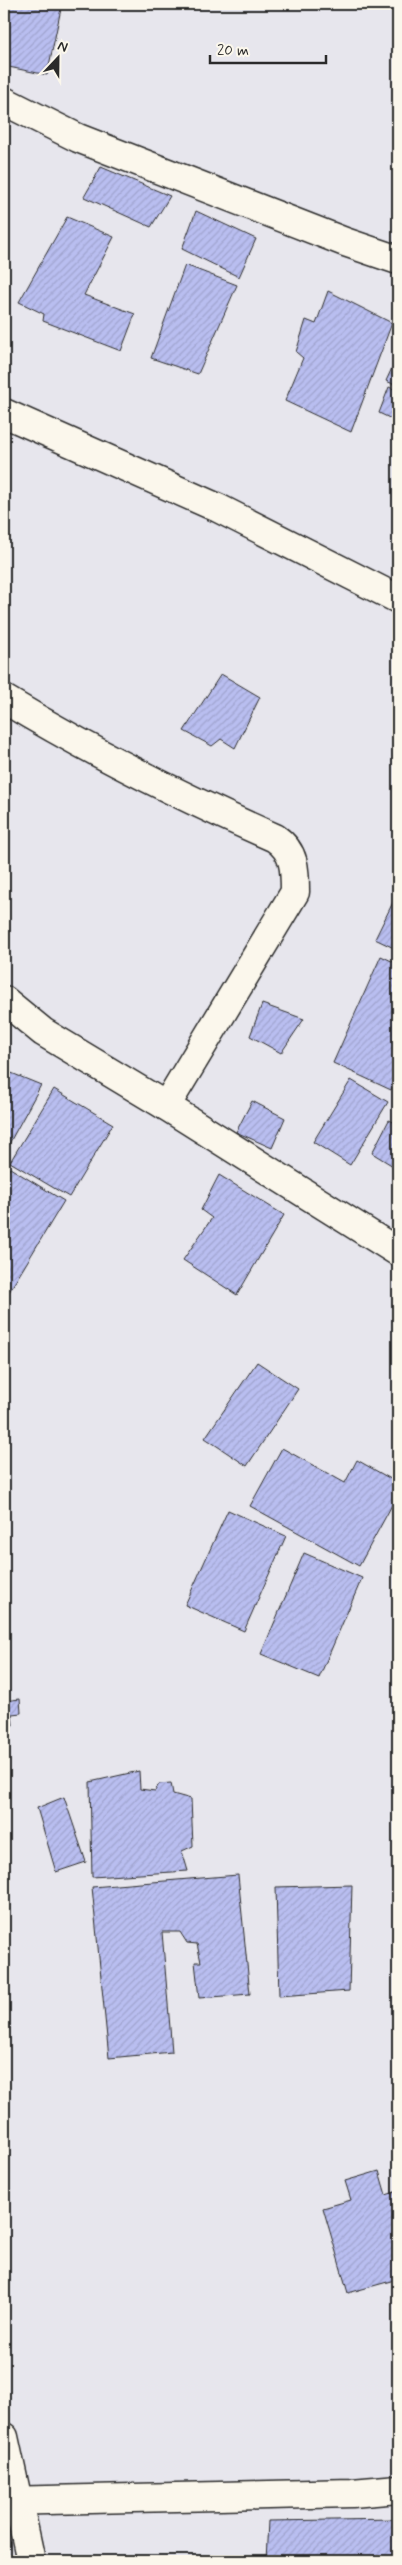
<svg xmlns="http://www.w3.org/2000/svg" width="402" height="2565" font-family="Mynerve,sans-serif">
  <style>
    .building { fill: url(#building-hatch); stroke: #2b2b2b }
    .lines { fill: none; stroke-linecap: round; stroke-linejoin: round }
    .minor-casing { stroke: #2b2b2b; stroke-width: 31 }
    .minor { stroke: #fbf7ec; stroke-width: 28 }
  </style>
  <defs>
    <pattern id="building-hatch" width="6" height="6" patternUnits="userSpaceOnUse" patternTransform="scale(1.25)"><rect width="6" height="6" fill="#b9bef0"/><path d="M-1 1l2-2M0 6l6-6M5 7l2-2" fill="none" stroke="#9fa3ce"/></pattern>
  </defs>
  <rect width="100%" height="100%" fill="#e7e6ed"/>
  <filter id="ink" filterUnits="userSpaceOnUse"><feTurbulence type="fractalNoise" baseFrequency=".02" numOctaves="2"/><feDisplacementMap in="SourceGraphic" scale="10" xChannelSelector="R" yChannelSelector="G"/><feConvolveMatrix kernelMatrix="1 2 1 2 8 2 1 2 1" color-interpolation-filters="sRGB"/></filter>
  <g filter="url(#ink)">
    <!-- building -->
    <g class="building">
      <path d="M 4,4 L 62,4 L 47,75 L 4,66 Z"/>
      <path d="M 101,167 L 170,196 L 151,227 L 84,197 Z"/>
      <path d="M 196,211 L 256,239 L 239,277 L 182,249 Z"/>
      <path d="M 67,217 L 114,237 L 84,295 L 135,314 L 121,351 L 43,321 L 44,314 L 19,302 Z"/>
      <path d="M 185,265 L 237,285 L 198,374 L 151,358 Z"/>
      <path d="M 328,291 L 392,323 L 351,432 L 285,401 L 303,358 L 296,352 L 306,320 L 316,324 Z"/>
      <path d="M 398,355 L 398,386 L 386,381 Z"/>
      <path d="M 389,387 L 398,391 L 398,422 L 379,413 Z"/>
      <path d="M 221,674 L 260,697 L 235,748 L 221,739 L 212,746 L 184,731 Z"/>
      <path d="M 398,892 L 398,950 L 375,939 Z"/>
      <path d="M 381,956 L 398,964 L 398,1074 L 391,1090 L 333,1063 Z"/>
      <path d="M 262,1004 L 304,1019 L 281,1053 L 250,1036 Z"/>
      <path d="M 4,1070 L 41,1085 L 4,1153 Z"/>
      <path d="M 351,1080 L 388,1102 L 350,1165 L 313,1142 Z"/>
      <path d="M 54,1089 L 113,1124 L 69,1197 L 10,1162 Z"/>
      <path d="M 252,1101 L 285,1118 L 272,1148 L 236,1132 Z"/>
      <path d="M 389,1120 L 398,1124 L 398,1169 L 372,1153 Z"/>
      <path d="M 10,1168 L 64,1201 L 9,1292 L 4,1289 L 4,1178 Z"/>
      <path d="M 219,1175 L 284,1215 L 237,1295 L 183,1260 L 212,1218 L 201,1210 Z"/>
      <path d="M 257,1362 L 298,1389 L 247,1466 L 205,1438 Z"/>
      <path d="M 282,1448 L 345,1483 L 357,1460 L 398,1483 L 398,1494 L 359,1566 L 250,1506 Z"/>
      <path d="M 228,1510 L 286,1536 L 244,1631 L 185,1605 Z"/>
      <path d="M 304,1553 L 362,1578 L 319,1678 L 261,1654 Z"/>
      <path d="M 20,1699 L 21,1713 L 12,1714 L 13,1725 L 4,1727 L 4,1701 Z"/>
      <path d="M 139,1771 L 140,1789 L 155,1791 L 159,1784 L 171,1783 L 173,1794 L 191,1799 L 193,1846 L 182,1851 L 188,1871 L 92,1877 L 90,1782 Z"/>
      <path d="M 64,1797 L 86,1862 L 56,1872 L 37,1808 Z"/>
      <path d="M 238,1875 L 250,1994 L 199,1998 L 195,1962 L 201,1962 L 197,1944 L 187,1943 L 180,1932 L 162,1932 L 172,2052 L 109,2058 L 92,1887 Z"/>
      <path d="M 352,1885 L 349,1991 L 279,1996 L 276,1887 Z"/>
      <path d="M 379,2171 L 386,2195 L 398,2191 L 398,2279 L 348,2293 L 323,2208 L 351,2200 L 345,2181 Z"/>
      <path d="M 397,2519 L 398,2561 L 266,2561 L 268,2521 Z"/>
    </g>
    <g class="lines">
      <defs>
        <g id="minor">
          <path d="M 4,101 L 78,138 L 345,242 L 398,260"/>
          <path d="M 4,413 L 218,508 L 398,599"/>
          <path d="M 4,699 C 91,752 182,797 275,838 C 295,852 295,869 295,892 L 166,1106"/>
          <path d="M 4,1000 L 43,1032 L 166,1106 L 398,1252"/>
          <path d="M 4,2437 L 31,2561"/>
          <path d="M 4,2501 L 352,2493 L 398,2489"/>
        </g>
      </defs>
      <!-- minor casing -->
      <use href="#minor" class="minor-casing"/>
      <!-- minor -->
      <use href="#minor" class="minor"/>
    </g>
  </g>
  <!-- margin -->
  <rect width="402" height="2565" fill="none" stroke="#fbf7ec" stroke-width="20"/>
  <rect x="10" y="10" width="382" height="2545" fill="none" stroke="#2b2b2b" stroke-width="2" filter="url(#ink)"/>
  <!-- north arrow -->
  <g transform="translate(58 58) rotate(22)" stroke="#fbf7ec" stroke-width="4" paint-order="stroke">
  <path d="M0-4L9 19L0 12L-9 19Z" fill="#2b2b2b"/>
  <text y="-8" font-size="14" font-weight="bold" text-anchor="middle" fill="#2b2b2b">N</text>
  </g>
  <!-- scale -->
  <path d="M210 55v8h116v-8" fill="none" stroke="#2b2b2b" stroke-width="2.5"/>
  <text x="217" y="55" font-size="15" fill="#2b2b2b" stroke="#fbf7ec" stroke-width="4" paint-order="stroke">20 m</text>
</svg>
